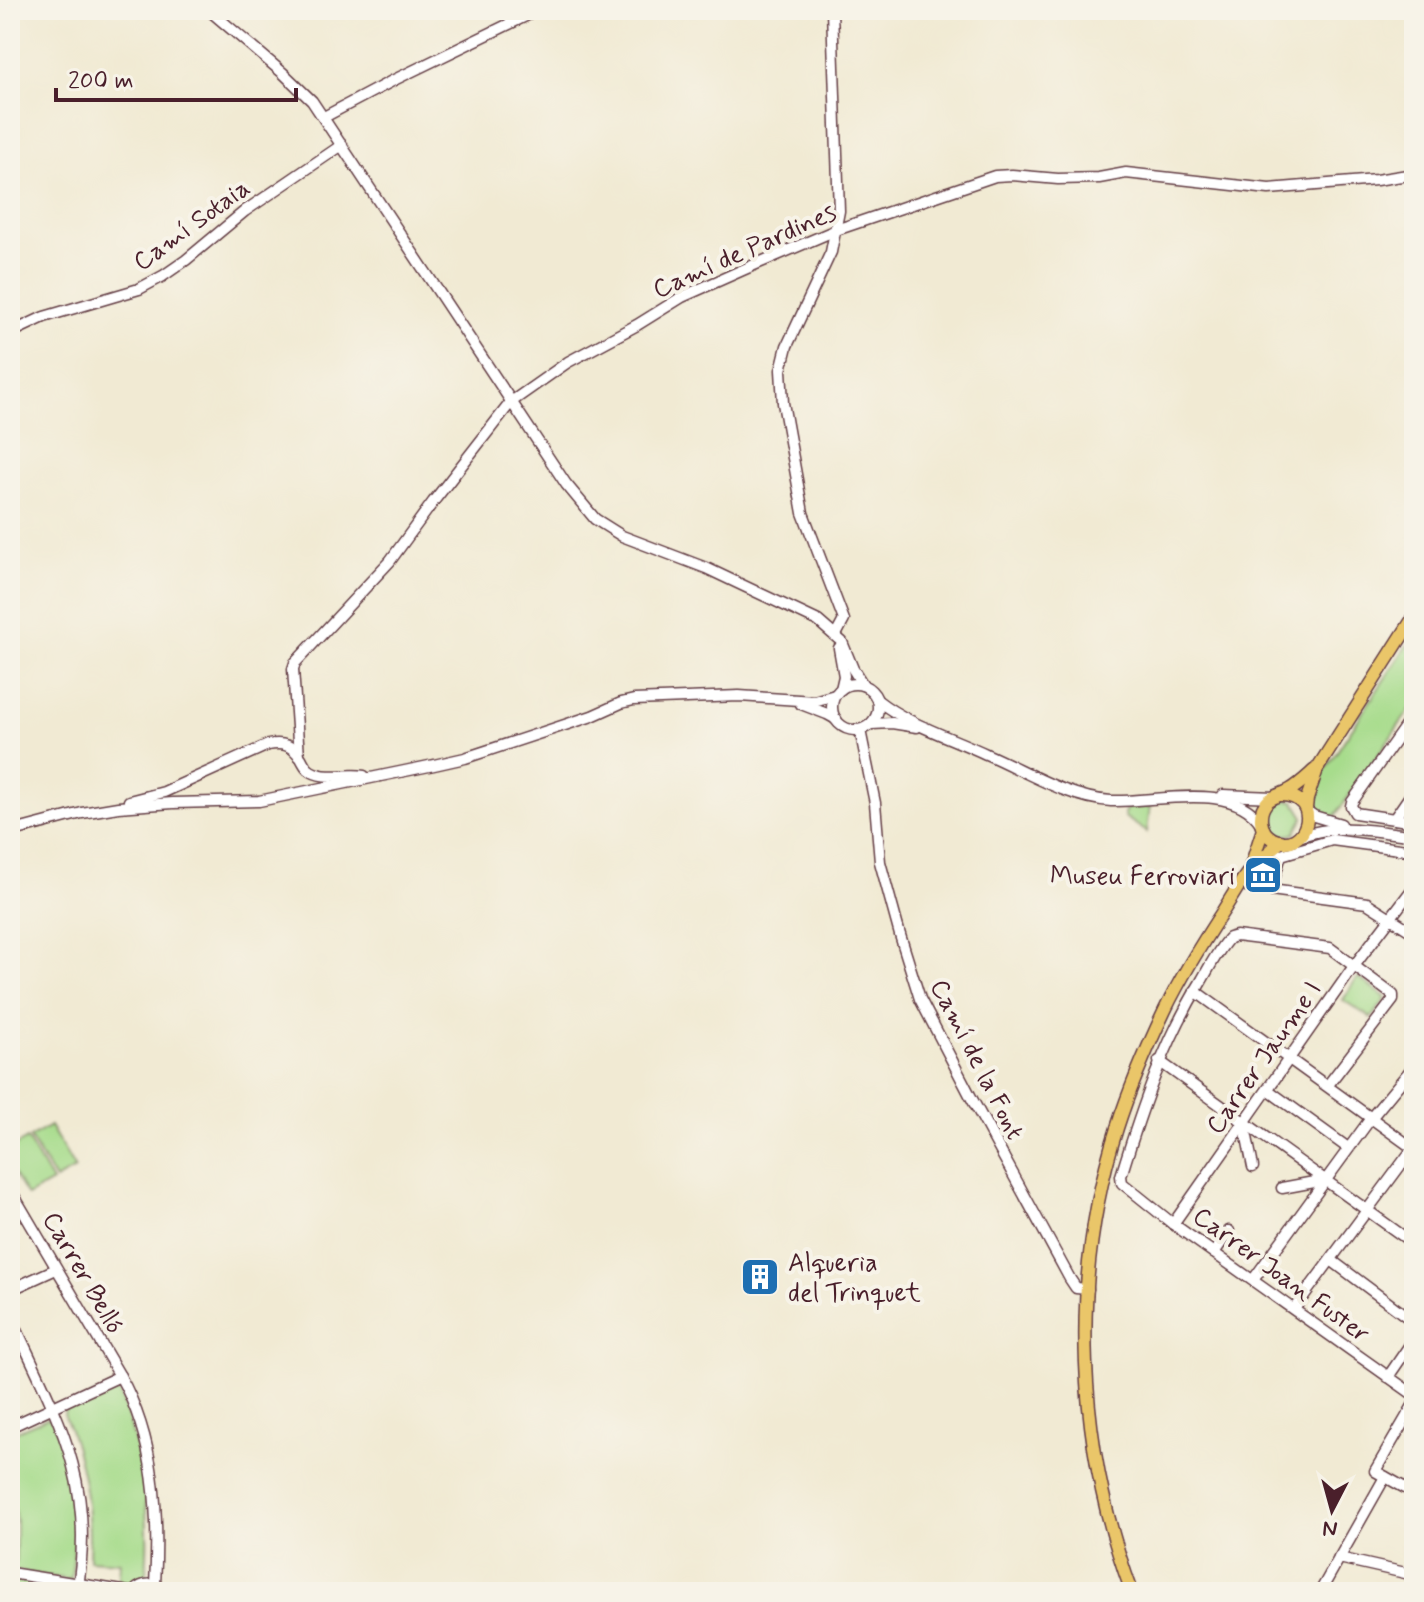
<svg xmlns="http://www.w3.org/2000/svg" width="1424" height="1602" font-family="Mynerve,sans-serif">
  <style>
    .green { fill: #a7dc8c; stroke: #787e5c; stroke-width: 2 }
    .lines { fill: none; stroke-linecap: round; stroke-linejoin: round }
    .minor-casing { stroke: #633d44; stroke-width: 13 }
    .major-casing { stroke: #633d44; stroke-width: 15 }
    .minor { stroke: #fff; stroke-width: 10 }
    .major { stroke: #eac669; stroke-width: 12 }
    .labels { text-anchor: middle; stroke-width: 8; stroke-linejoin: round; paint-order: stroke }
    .street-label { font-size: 26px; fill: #4a1f2b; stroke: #f7f3e8 }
    .poi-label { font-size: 26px; fill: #4a1f2b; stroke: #f7f3e8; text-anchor: end }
  </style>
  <rect width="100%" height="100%" fill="#f7f3e8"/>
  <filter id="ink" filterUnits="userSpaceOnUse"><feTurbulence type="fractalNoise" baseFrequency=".0125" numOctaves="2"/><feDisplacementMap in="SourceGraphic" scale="16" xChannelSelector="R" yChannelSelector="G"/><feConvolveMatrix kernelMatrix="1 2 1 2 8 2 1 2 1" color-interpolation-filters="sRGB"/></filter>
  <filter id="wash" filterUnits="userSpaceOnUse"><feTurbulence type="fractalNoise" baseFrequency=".006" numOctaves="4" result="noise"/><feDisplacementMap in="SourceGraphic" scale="32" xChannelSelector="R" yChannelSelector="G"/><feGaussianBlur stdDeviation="1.8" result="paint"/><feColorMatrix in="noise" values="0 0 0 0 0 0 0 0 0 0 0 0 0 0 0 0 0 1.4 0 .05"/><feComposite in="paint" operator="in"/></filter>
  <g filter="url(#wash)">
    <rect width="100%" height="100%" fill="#f1ead3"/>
    <!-- green -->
    <g class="green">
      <path d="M 1407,645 L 1414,646 L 1414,704 L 1334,817 L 1315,812 L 1312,801 L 1319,779 Z"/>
      <path d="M 1282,799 L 1294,801 L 1304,817 L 1295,834 C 1266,841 1256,814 1282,799 Z"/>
      <path d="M 1150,807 L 1147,832 L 1126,818 L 1124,815 L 1126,809 L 1129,808 Z"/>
      <path d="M 1359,978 L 1385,997 L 1385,1000 L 1371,1018 L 1343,1000 L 1356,979 Z"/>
      <path d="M 50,1126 L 75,1169 L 55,1180 L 30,1138 Z"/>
      <path d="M 27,1139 L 52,1182 L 27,1196 L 10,1168 L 10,1149 Z"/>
      <path d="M 113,1386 L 118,1390 C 142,1450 151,1510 146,1575 L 136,1578 L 123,1589 L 118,1588 L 120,1562 L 89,1560 C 91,1509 83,1461 64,1414 L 65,1409 Z"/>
      <path d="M 47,1418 L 52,1420 C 72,1472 79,1525 71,1580 L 14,1570 L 16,1555 L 16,1521 L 10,1482 L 10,1434 Z"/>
      <path d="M 13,1575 L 71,1584 L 69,1592 L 10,1591 Z"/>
    </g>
  </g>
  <g filter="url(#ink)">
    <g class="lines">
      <defs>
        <g id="minor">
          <path d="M 209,10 L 283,73 L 312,101 L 566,484 L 595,519 L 622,536 L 706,568 L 818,621 L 842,642 L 853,669 L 863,685"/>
          <path d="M 832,10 L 839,211 L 831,252 L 787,346 L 781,370 L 783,403 L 803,513 L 844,620 L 836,635"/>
          <path d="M 324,117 L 394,80 L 538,10"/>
          <path d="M 10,333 L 44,317 L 139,289 L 163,276 L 186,260 L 245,211 L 342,145"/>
          <path d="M 839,648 L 844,676 L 841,689"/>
          <circle cx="855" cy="707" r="23"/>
          <path d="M 877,700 C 909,725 950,737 986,754 C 1026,771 1067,798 1111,801 C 1154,803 1234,780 1261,824"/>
          <path d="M 801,704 L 827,714 L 836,719"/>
          <path d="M 1414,714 L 1352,802 L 1351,806 L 1355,813 L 1414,822"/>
          <path d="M 872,724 L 892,723 L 917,727"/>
          <path d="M 860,730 L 875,803 L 880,862 L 900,935 L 920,999 L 972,1099 L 1070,1279 L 1076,1288 L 1088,1289"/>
          <path d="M 299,756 L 293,669 L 295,663 L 390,561 L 433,502 L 511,402 L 568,362 L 637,325 L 682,297 L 754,265 L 836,230 L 995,176 L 1012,175 L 1058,179 L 1099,178 L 1126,173 L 1269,189 L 1376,180 L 1414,174"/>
          <path d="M 1223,795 L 1274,797"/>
          <path d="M 129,801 L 164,792 L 268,745 C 283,742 292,745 301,758 C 303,762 305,766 308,769 C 321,781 348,773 364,776"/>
          <path d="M 1307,811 L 1314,816 L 1341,824"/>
          <path d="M 1394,819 L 1414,790"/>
          <path d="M 10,832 L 82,813 L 118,807 L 173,803 L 259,801 L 434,765 L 465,758 L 592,716 L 621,703 L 634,700 L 739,696 L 814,701 L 835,695"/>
          <path d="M 1298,837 C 1339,822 1373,831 1414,836"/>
          <path d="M 1414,851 L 1332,840 L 1281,855 L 1271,890 L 1367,903 L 1414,933"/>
          <path d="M 1248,887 L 1271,890"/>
          <path d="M 1195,991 L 1414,1149"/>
          <path d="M 1159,1061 L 1414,1244"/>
          <path d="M 1328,1085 L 1393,1000 L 1393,995 L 1330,948 L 1236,936 L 1229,938 C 1218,950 1210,966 1202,980 C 1164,1042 1142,1107 1121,1176 L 1122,1183 L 1173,1224 L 1414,1395"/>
          <path d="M 1268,1090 L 1348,1148"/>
          <path d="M 1244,1122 L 1253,1167"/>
          <path d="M 1282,1188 L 1325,1180"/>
          <path d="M 10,1189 L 120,1376 C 156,1440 159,1514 155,1585"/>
          <path d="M 1173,1224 L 1354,966 L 1414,887"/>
          <path d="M 1214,1253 L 1229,1231"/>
          <path d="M 1331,1260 L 1414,1322"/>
          <path d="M 1253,1280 L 1371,1118 L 1414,1066"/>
          <path d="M 10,1290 L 56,1269"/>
          <path d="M 1294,1309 L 1414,1147"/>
          <path d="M 10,1315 C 55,1413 97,1480 77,1592"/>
          <path d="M 1388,1377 L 1414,1339"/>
          <path d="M 1414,1404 L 1375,1471 L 1414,1493"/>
          <path d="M 10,1427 L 120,1376"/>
          <path d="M 1339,1558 L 1414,1575"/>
          <path d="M 10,1573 L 129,1592"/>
          <path d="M 133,1592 C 143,1582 155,1582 165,1592"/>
          <path d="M 1320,1592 L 1385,1477"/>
        </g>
        <g id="major">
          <path d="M 1281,795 C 1325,796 1307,856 1273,839 C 1259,832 1257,812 1268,801 C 1274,796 1283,794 1290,790 C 1299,785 1307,777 1315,770"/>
          <path d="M 1306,808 L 1307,799 L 1317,769 L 1414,617"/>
          <path d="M 1250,869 L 1263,829"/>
          <path d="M 1132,1592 C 1077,1445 1069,1278 1117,1128 C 1130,1087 1147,1048 1165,1010 C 1182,975 1202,943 1223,911 C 1232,897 1240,882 1250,870 C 1260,860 1271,851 1281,841"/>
        </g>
      </defs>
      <!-- minor casing -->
      <use href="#minor" class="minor-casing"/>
      <!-- major casing -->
      <use href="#major" class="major-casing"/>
      <!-- minor -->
      <use href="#minor" class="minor"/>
      <!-- major -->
      <use href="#major" class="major"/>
    </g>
  </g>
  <!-- icons -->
  <defs>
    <symbol id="museum-square" viewBox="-11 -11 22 22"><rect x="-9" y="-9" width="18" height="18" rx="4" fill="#1f6fb2" stroke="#f7f3e8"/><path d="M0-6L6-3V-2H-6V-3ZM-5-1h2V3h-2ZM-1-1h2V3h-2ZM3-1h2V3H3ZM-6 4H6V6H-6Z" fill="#fff"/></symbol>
    <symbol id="building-square" viewBox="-11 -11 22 22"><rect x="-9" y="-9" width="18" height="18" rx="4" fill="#1f6fb2" stroke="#f7f3e8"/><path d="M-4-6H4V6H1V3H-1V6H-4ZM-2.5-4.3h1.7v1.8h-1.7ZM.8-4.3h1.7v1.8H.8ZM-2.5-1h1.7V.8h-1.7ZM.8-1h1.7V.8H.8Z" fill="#fff"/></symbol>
  </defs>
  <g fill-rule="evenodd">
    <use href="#museum-square" x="1241" y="853" width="44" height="44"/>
    <use href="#building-square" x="738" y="1255" width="44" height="44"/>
  </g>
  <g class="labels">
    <!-- street labels -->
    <g class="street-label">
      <text transform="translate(191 224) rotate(-36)" y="9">Camí Sotaia</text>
      <text transform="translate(744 250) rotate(-24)" y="9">Camí de Pardines</text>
      <text transform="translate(1263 1057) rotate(-55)" y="9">Carrer Jaume I</text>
      <text transform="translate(978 1059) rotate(63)" y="9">Camí de la Font</text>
      <text transform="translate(84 1272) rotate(60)" y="9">Carrer Belló</text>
      <text transform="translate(1282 1274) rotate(36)" y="9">Carrer Joan Fuster</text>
    </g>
    <!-- poi labels -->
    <g class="poi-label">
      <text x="1235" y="884">Museu Ferroviari</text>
      <text x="788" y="1271" text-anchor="start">Alqueria<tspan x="788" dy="30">del Trinquet</tspan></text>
    </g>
  </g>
  <!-- margin -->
  <rect width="1424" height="1602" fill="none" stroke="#f7f3e8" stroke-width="40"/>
  <!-- north arrow -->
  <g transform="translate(1332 1510) rotate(186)" stroke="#f7f3e8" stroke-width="6" paint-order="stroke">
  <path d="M0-6L14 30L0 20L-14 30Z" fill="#4a1f2b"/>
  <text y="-12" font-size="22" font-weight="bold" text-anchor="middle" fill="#4a1f2b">N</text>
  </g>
  <!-- scale -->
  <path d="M56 88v12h240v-12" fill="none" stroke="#4a1f2b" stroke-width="4"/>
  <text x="68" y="88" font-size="24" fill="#4a1f2b" stroke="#f7f3e8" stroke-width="6" paint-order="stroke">200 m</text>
</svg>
